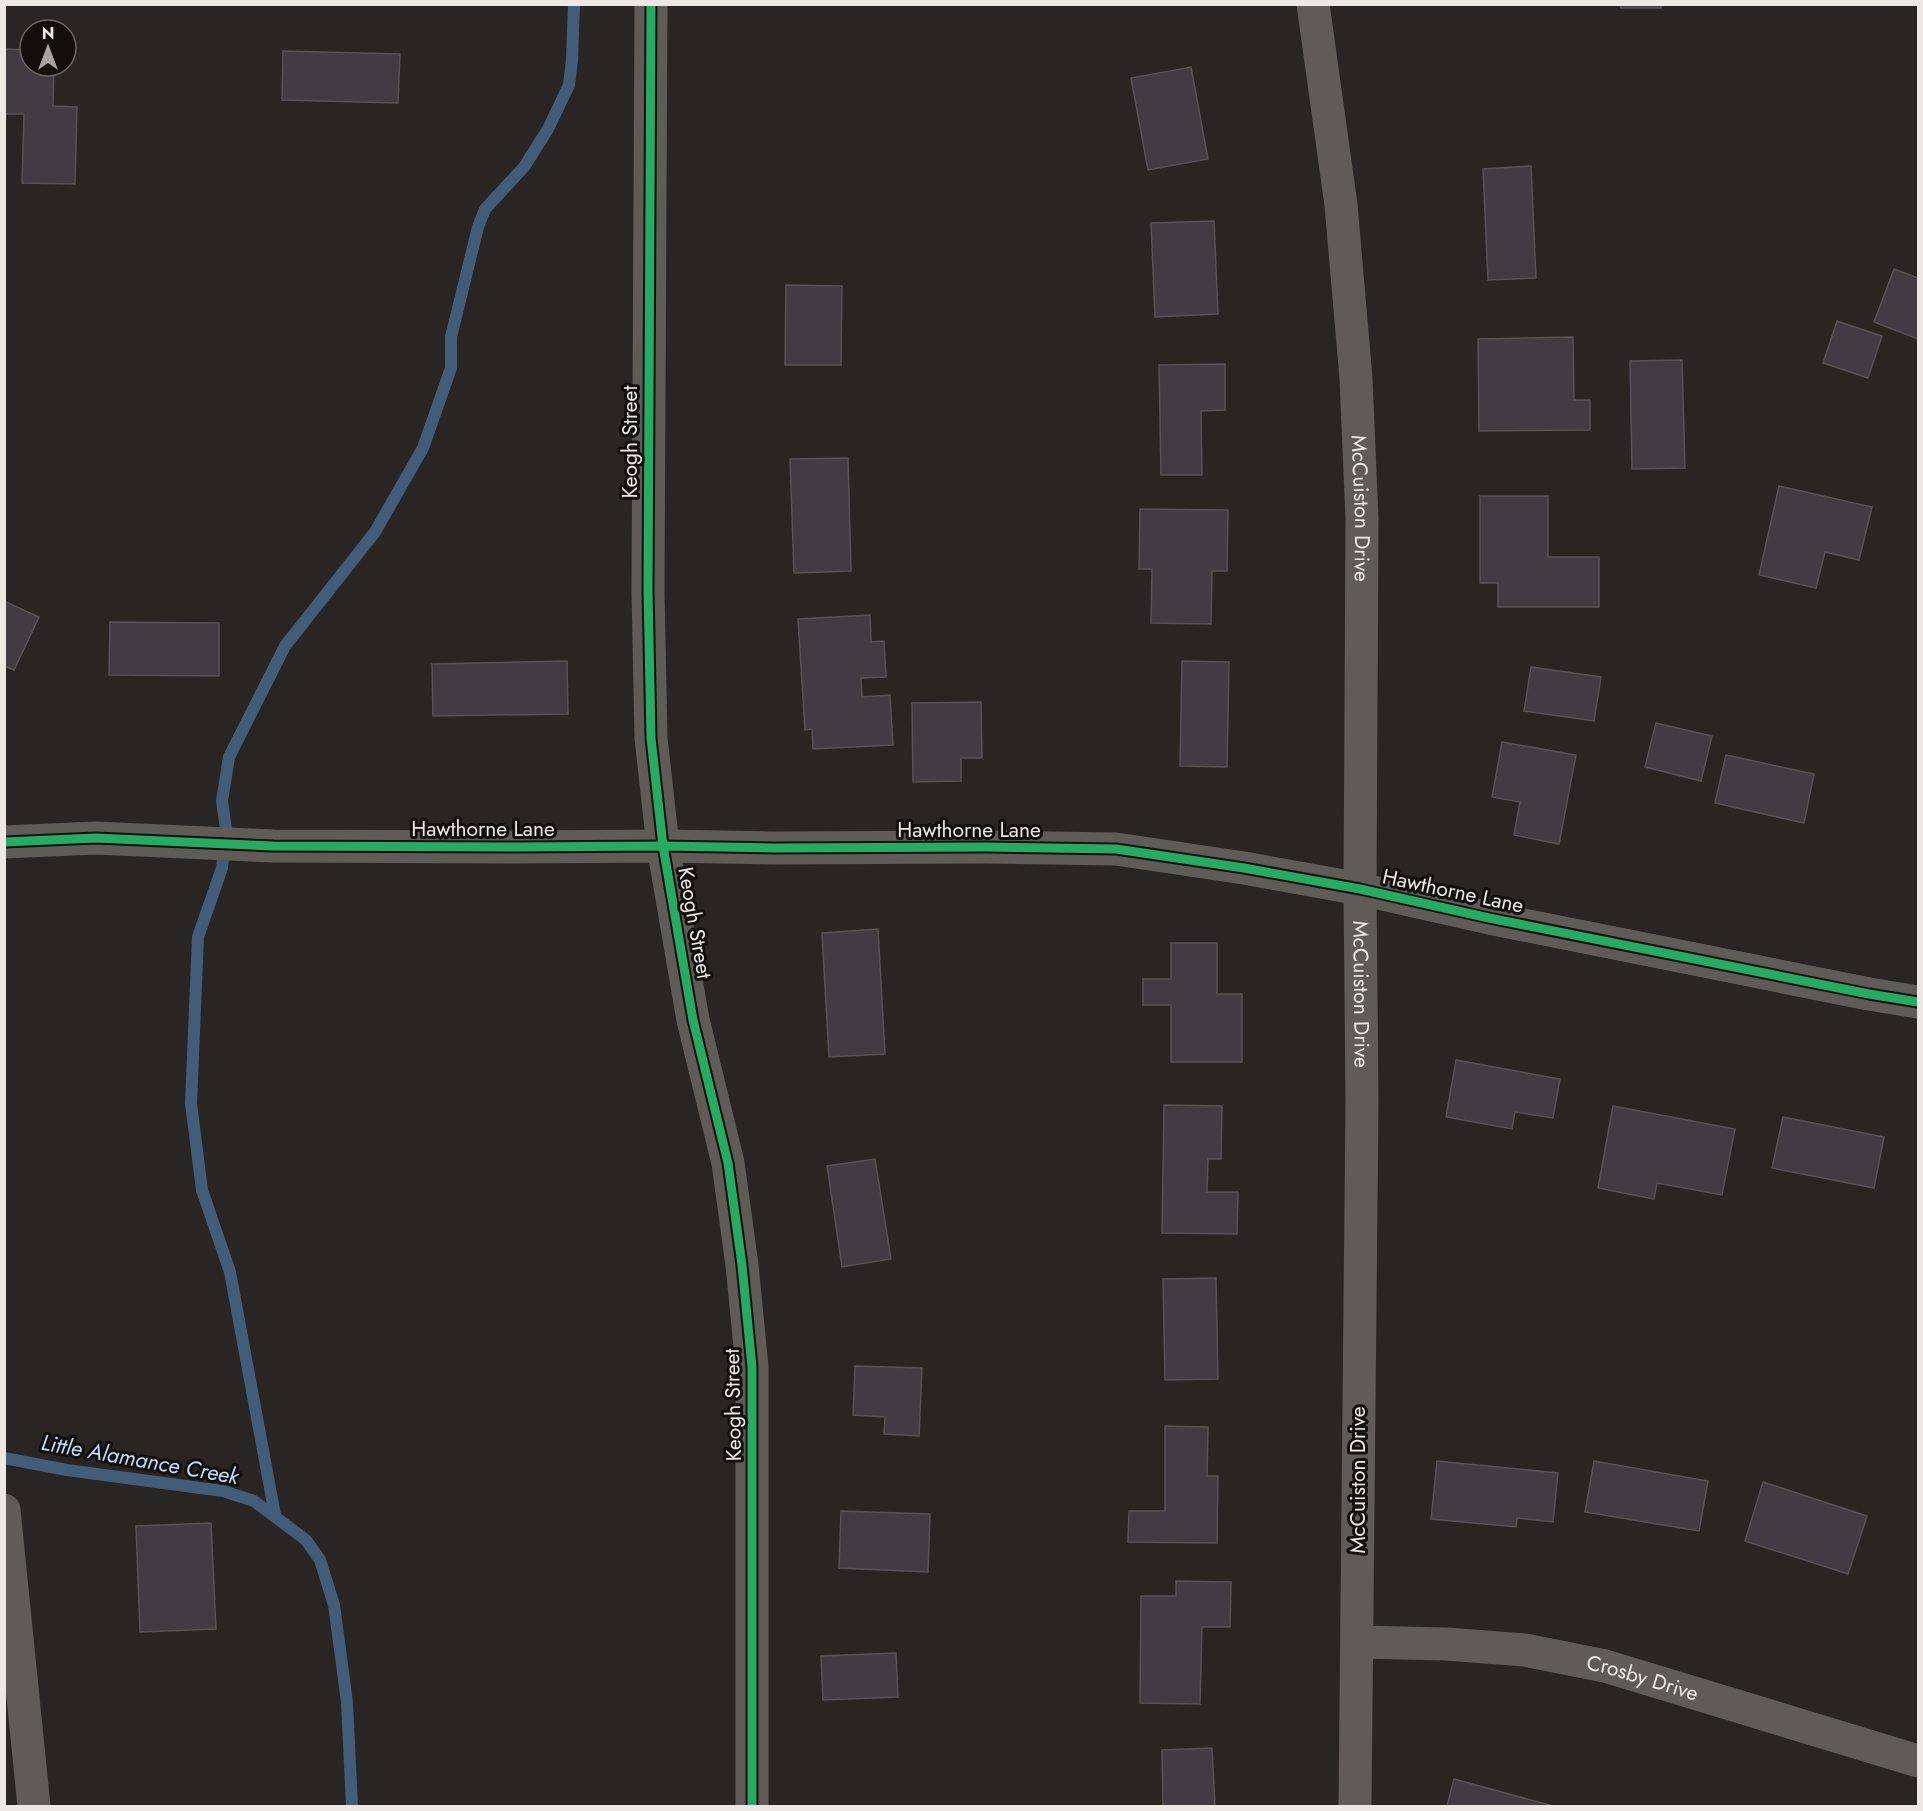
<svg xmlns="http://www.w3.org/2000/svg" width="1923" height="1811" font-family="Jost,sans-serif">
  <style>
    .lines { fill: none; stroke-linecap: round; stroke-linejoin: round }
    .stream { stroke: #425d7a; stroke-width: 12 }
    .building { fill: #413c42; stroke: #565354; stroke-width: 1.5 }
    .minor { stroke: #605b57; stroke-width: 33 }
    .cycleway-casing { stroke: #120f0c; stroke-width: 13 }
    .cycleway { stroke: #26ab63; stroke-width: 9 }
    .labels { text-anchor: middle; stroke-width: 6; stroke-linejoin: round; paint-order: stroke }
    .street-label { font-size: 21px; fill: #ede8e4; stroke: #120f0c }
    .water-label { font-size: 22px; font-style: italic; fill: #bedcfd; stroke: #120f0c }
  </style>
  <rect width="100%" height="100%" fill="#292522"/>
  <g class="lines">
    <!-- stream -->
    <g class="stream">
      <path d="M 4,1458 L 67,1470 L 223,1491 L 254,1501 L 306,1540 L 320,1560 L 334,1605 L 347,1702 L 352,1806"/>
      <path d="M 275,1515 L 230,1272 L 202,1190 L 191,1103 L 198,937 L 222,868 L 226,829 L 222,801 L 229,757 L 285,646 L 375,532 L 423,448 L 451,368 L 451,337 L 478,227 L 485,209 L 524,167 L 548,129 L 569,85 L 572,60 L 574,4"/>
    </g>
  </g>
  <!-- building -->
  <g class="building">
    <path d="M 1620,4 L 1661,4 L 1661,8 L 1621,8 Z"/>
    <path d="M 4,49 L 30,50 L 30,66 L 54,66 L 53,106 L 77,107 L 75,184 L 22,183 L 24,114 L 6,114 L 4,136 Z"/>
    <path d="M 283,51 L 400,54 L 398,103 L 282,100 Z"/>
    <path d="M 1191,67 L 1208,159 L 1148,170 L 1131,78 Z"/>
    <path d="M 1531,166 L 1536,278 L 1488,280 L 1483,169 Z"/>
    <path d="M 1214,221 L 1218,314 L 1155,317 L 1151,223 Z"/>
    <path d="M 1894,269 L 1918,278 L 1918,339 L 1874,322 Z"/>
    <path d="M 786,285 L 842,286 L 841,365 L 785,365 Z"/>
    <path d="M 1837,321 L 1882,336 L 1868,378 L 1823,363 Z"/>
    <path d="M 1573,337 L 1574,400 L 1590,400 L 1590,430 L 1479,431 L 1478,339 Z"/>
    <path d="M 1682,360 L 1685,468 L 1632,469 L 1630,361 Z"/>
    <path d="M 1225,364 L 1225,410 L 1201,411 L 1202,475 L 1161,475 L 1159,365 Z"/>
    <path d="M 848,458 L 851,571 L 794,573 L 790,459 Z"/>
    <path d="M 1779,486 L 1872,507 L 1859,560 L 1825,552 L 1816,588 L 1759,575 Z"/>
    <path d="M 1480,496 L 1548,496 L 1548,557 L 1599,557 L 1599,607 L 1498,607 L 1498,583 L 1480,583 Z"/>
    <path d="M 1140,509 L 1228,510 L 1227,571 L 1212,571 L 1211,624 L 1151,623 L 1152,569 L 1139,569 Z"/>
    <path d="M 4,601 L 39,617 L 14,670 L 4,666 Z"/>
    <path d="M 870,615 L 871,642 L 884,641 L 886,677 L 861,678 L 862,697 L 890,695 L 893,745 L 813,749 L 812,729 L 805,730 L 798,619 Z"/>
    <path d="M 110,622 L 219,623 L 219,676 L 109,675 Z"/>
    <path d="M 567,661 L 568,714 L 433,716 L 432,664 Z"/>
    <path d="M 1182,661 L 1229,662 L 1227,767 L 1180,766 Z"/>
    <path d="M 1531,667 L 1601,677 L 1594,721 L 1524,711 Z"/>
    <path d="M 981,702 L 982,758 L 961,758 L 961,781 L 913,782 L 912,703 Z"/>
    <path d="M 1656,723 L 1712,736 L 1701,781 L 1645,767 Z"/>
    <path d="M 1502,742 L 1576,755 L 1559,844 L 1514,835 L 1520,802 L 1492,797 Z"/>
    <path d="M 1726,755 L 1814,774 L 1804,823 L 1715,803 Z"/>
    <path d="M 878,929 L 885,1054 L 829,1057 L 822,933 Z"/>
    <path d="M 1171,943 L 1217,943 L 1217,994 L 1242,994 L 1242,1062 L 1171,1062 L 1171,1005 L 1143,1005 L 1143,979 L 1171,979 Z"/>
    <path d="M 1456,1060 L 1560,1079 L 1553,1118 L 1515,1112 L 1512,1129 L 1446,1117 Z"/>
    <path d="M 1164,1105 L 1222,1106 L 1221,1159 L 1208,1159 L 1207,1192 L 1238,1192 L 1237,1234 L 1162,1233 Z"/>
    <path d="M 1613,1106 L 1735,1129 L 1722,1195 L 1657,1183 L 1654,1199 L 1598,1188 Z"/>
    <path d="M 1783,1117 L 1884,1137 L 1874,1188 L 1772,1168 Z"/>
    <path d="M 875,1159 L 891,1259 L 842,1267 L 827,1166 Z"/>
    <path d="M 1216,1278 L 1218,1379 L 1165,1380 L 1163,1279 Z"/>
    <path d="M 855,1366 L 922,1368 L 919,1436 L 884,1434 L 885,1417 L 853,1415 Z"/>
    <path d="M 1165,1426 L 1208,1427 L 1207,1476 L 1218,1476 L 1217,1543 L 1128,1542 L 1129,1511 L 1165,1511 Z"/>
    <path d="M 1437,1461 L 1558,1473 L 1553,1522 L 1517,1518 L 1516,1527 L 1431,1519 Z"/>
    <path d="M 1594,1461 L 1708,1481 L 1699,1531 L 1585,1512 Z"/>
    <path d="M 1763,1482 L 1867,1516 L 1848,1574 L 1745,1541 Z"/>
    <path d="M 841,1511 L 930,1514 L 928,1572 L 839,1568 Z"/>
    <path d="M 211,1523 L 216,1629 L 140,1632 L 136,1526 Z"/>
    <path d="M 1176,1581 L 1231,1582 L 1230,1627 L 1202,1627 L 1200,1704 L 1140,1703 L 1141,1596 L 1176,1596 Z"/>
    <path d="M 896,1653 L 898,1697 L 823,1700 L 821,1656 Z"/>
    <path d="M 1212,1748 L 1215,1806 L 1163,1806 L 1162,1750 Z"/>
    <path d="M 1454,1779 L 1553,1806 L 1447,1806 Z"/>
  </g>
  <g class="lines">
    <!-- minor -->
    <g class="minor">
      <path d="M 651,4 L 648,590 L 651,738 L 663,846 L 693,1020 L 728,1163 L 742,1265 L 752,1367 L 752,1806"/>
      <path id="s1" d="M 1313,4 L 1341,205 L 1356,378 L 1362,519 L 1360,889 L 1362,1103 L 1355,1806"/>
      <path d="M 4,842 L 96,838 L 273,846 L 517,847 L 663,846 L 773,848 L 986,847 L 1116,849 L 1244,868 L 1360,889 L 1489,918 L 1869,994 L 1918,1002"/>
      <path d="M 4,1510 L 34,1806"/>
      <path id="s2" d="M 1358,1642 L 1446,1644 L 1525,1650 L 1605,1666 L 1918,1761"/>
    </g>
    <defs>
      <g id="cycleway">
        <path d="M 651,4 L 648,590 L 651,738 L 663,846 L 693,1020 L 728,1163 L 742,1265 L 752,1367 L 752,1806"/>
        <path d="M 4,842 L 96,838 L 273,846 L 517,847 L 663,846 L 773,848 L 986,847 L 1116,849 L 1244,868 L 1360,889 L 1489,918 L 1869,994 L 1918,1002"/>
      </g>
    </defs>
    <!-- cycleway casing -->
    <use href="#cycleway" class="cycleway-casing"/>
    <!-- cycleway -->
    <use href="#cycleway" class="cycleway"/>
  </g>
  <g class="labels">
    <!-- street labels -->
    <g class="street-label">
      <text transform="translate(630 442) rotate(-90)" y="7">Keogh Street</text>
      <text dy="7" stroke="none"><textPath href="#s1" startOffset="507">McCuiston Drive</textPath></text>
      <text x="483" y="836">Hawthorne Lane</text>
      <text x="969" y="837">Hawthorne Lane</text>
      <text transform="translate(1453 891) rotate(12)" y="7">Hawthorne Lane</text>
      <text transform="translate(695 923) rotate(80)" y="7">Keogh Street</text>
      <text dy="7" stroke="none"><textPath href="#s1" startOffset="993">McCuiston Drive</textPath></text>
      <text transform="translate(733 1405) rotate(-91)" y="7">Keogh Street</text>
      <text transform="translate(1358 1480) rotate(-90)" y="7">McCuiston Drive</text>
      <text dy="7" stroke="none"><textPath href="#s2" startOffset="288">Crosby Drive</textPath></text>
    </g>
    <!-- water labels -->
    <g class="water-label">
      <text transform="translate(140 1459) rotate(10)" y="8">Little Alamance Creek</text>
    </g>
  </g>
  <!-- border -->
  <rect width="1923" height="1811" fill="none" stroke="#ede8e4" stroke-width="12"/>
  <!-- north arrow -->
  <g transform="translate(48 48)"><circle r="28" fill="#120f0c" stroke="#6a6662" stroke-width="1.5"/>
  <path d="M0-4.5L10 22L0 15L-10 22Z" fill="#a8a4a0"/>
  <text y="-9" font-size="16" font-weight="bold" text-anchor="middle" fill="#ede8e4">N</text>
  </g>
</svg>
